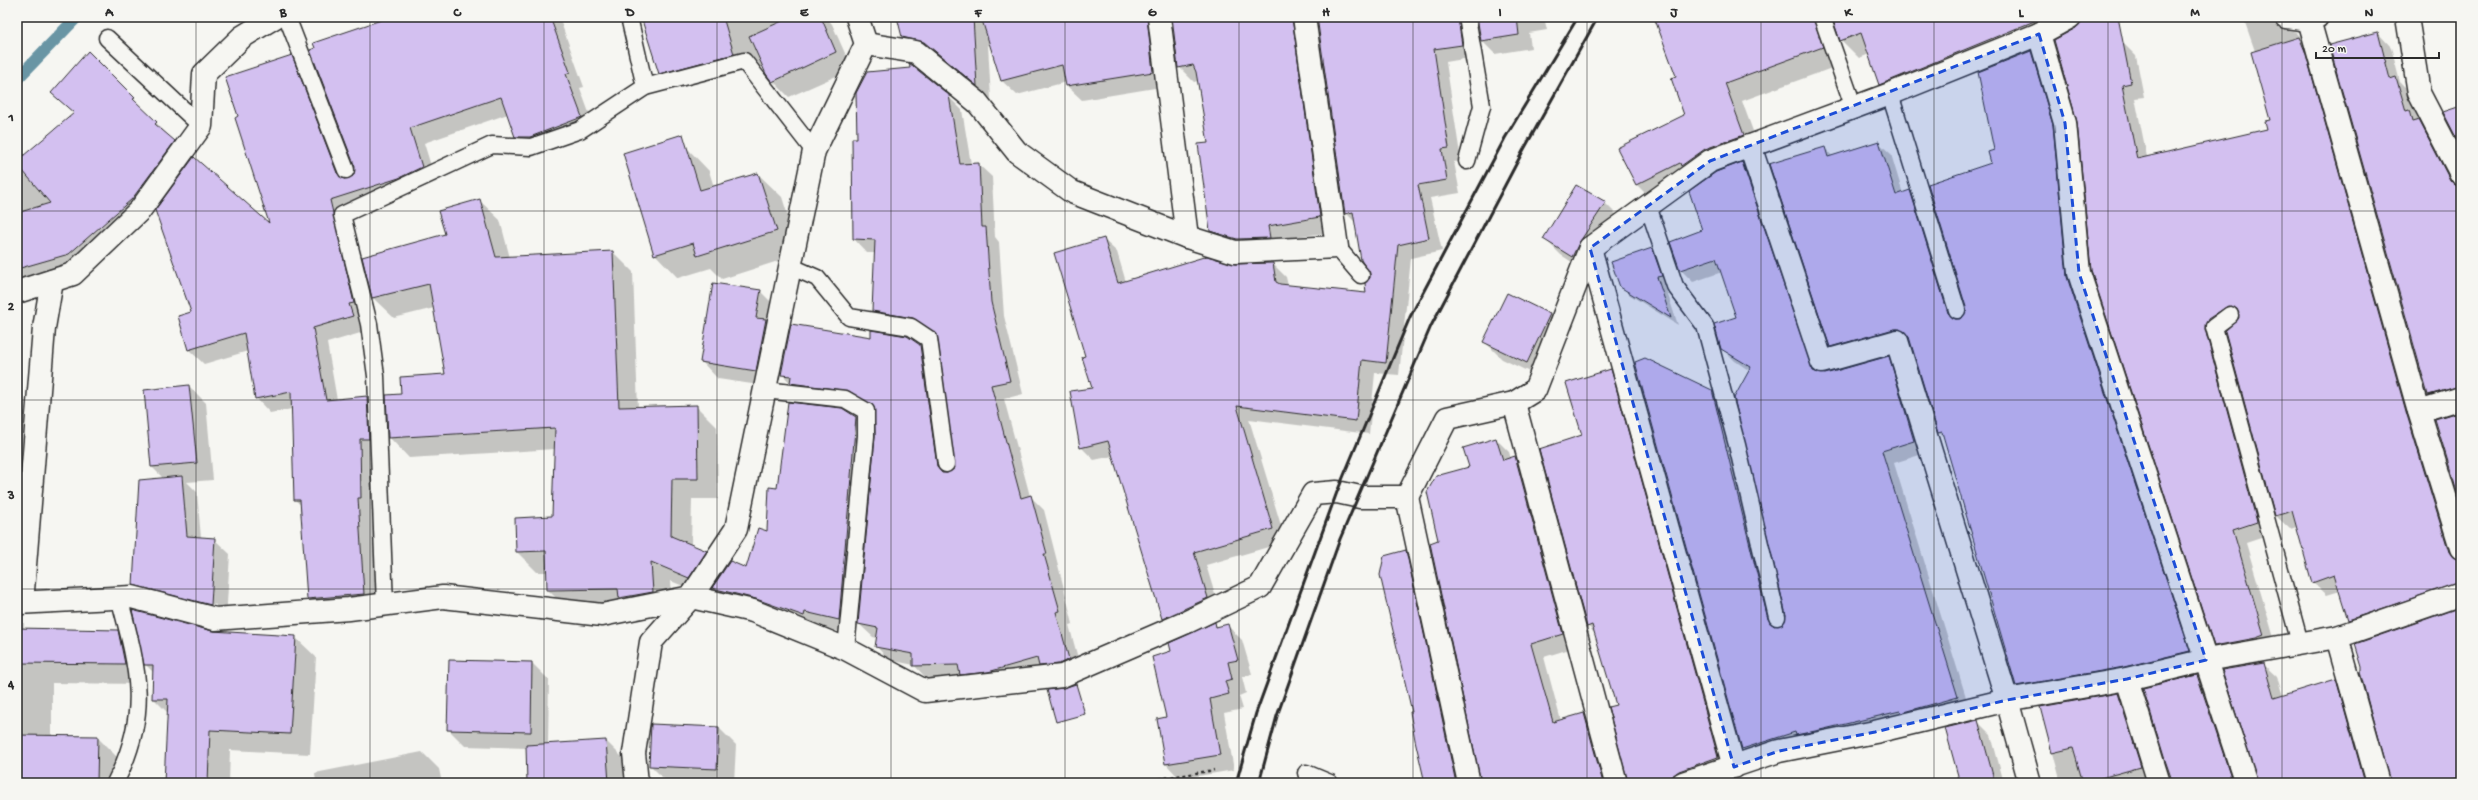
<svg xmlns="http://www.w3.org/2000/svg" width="2478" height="800" font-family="'Gochi Hand',sans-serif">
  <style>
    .shadow { fill: #0003; fill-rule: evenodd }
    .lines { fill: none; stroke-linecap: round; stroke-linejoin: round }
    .stream { stroke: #6995a4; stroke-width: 12 }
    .building { fill: #d3c0f0; stroke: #2b2b2b }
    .service-casing { stroke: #2b2b2b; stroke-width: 19 }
    .minor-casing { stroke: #2b2b2b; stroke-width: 25 }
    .tertiary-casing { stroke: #2b2b2b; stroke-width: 25 }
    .path { stroke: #2b2b2b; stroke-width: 2.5; stroke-dasharray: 3 3; stroke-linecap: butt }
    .service { stroke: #f6f6f2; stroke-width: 16 }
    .minor { stroke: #f6f6f2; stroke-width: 22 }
    .tertiary { stroke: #f6f6f2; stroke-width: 22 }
    .rail { stroke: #2b2b2b; stroke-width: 3 }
    .marked { fill: #1d4ed8; fill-opacity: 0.2; stroke: #1d4ed8; stroke-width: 3; stroke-dasharray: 8 5; stroke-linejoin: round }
    .grid { fill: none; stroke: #2b2b2b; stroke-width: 1; stroke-opacity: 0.55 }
    .neatline { fill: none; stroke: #2b2b2b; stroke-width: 1.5 }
    .grid-label { font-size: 13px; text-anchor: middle; font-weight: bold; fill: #2b2b2b }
  </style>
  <rect width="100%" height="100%" fill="#f6f6f2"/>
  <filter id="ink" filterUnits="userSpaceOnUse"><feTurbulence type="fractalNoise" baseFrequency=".025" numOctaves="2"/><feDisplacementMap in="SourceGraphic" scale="8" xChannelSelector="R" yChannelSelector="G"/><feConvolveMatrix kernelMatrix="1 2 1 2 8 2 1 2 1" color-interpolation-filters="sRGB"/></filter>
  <g filter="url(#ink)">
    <!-- shadow -->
    <g class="shadow">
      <path d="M 393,17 L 559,17 L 584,87 L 580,88 L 596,132 L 545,152 L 531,151 L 516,136 L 508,114 L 424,143 L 436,182 L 413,192 L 344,215 L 367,331 L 327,343 L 337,400 L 367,397 L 382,412 L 376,512 L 372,512 L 379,609 L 323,613 L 308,598 L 302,506 L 295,500 L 292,409 L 270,413 L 256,398 L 248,351 L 204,364 L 189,350 L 179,316 L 192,312 L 271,226 L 291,57 L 306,71 L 348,180 L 356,172 Z"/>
      <path d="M 646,17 L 826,17 L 832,24 L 852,69 L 789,97 L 773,81 L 764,66 L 676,89 L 660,73 Z"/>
      <path d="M 898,17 L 1298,17 L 1334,232 L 1226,245 L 1211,231 L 1209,144 L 1198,81 L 1194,82 L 1179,67 L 1173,18 L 1161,27 L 1167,86 L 1082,100 L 1067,86 L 1066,82 L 1017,95 L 1002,81 L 991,44 L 988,44 L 991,99 L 940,57 L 918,51 L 903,37 Z"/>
      <path d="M 1333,17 L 1544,17 L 1547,30 L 1529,33 L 1531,48 L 1495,54 L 1482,41 L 1478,21 L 1471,27 L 1475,57 L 1446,62 L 1461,161 L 1454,162 L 1460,193 L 1430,198 L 1442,251 L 1411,258 L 1399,375 L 1375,373 L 1369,434 L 1249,419 L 1286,542 L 1206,565 L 1220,611 L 1176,632 L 1163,619 L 1113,456 L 1094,460 L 1081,447 L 1093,388 L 1086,357 L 1103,239 L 1117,252 L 1126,282 L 1235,265 L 1273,264 L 1286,277 L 1288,286 L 1367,294 L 1371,273 L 1356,223 L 1346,213 Z"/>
      <path d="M 1675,17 L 2076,17 L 1898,102 L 1880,84 L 1870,54 L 1859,58 L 1841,40 L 1837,27 L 1833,28 L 1840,65 L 1742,101 L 1761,153 L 1723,167 L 1715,173 L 1742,163 L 1754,176 L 1822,374 L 1888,357 L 1901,370 L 1926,453 L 1894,463 L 1970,710 L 1755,761 L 1743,749 L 1712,391 L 1724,403 L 1778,626 L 1784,625 L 1787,615 L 1750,371 L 1735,361 L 1722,348 L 1737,318 L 1722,272 L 1693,282 L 1680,269 L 1703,231 L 1701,185 L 1697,181 L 1654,202 L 1636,184 L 1685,115 L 1677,77 Z"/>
      <path d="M 2243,17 L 2301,17 L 2289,23 L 2288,30 L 2296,32 L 2310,46 L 2420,429 L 2461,561 L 2461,599 L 2362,633 L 2348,620 L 2340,591 L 2327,595 L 2313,582 L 2297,527 L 2290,529 L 2276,516 L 2226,330 L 2222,333 L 2270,535 L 2246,543 L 2277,648 L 2229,659 L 2215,645 L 2092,270 L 2123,43 L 2136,56 L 2144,97 L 2135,98 L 2147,157 L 2268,130 L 2272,120 L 2255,51 Z"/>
      <path d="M 2378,33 L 2391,47 L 2400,82 L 2410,92 L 2418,120 L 2432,135 L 2461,187 L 2461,403 L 2442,408 L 2428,395 Z"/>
      <path d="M 88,52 L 188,156 L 83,268 L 17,287 L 17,162 L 74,114 L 53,93 Z"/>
      <path d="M 2032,58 L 2044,69 L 2064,138 L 2078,289 L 2200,662 L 2028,697 L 2017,685 L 1945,438 L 1939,433 L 1911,341 L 1906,340 L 1842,358 L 1831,346 L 1825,148 L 1833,157 L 1879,143 L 1891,154 L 1903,194 L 1910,192 L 1921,203 L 1957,320 L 1961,320 L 1967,313 L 1995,151 Z"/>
      <path d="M 948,96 L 962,110 L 971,164 L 978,164 L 992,177 L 995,237 L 999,242 L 1004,316 L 1023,394 L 1004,399 L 1030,496 L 1044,510 L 1073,624 L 1069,625 L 1082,673 L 927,679 L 914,665 L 889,660 L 876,646 L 877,638 L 873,637 L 859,624 L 876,437 L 876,411 L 864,404 L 795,388 L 782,374 L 920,345 L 933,359 L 949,473 L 956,468 L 939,339 L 927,331 L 886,324 L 873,311 L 875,253 L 867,253 L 854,239 L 853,139 L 858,139 Z"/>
      <path d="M 686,147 L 709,171 L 714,187 L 758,174 L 782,197 L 800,254 L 722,279 L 711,268 L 678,278 L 655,254 Z"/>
      <path d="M 479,200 L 500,220 L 510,258 L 613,252 L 633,272 L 638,408 L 696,406 L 717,427 L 718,499 L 692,499 L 691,545 L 706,552 L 725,571 L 747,569 L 768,532 L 778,489 L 856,417 L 873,434 L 856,636 L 730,604 L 715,589 L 709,597 L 671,581 L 673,612 L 568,610 L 548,590 L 548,572 L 537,572 L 517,552 L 553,517 L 555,449 L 409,458 L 389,437 L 402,395 L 446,375 L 434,308 L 394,318 L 373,298 L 363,257 L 446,235 Z"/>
      <path d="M 1605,203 L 1622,220 L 1589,273 L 1561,255 L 1544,238 Z"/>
      <path d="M 1652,249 L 1660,258 L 1670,284 L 1665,286 L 1678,325 L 1630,295 L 1621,286 Z"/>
      <path d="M 760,291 L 777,308 L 773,387 L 718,379 L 702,362 Z"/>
      <path d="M 1549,314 L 1566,331 L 1544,379 L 1502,359 L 1485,342 Z"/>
      <path d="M 1610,370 L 1622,382 L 1730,769 L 1691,783 L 1629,783 L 1617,705 L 1596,635 L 1588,626 L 1583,435 Z"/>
      <path d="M 189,386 L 206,403 L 213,480 L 187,482 L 197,492 L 201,538 L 214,539 L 230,554 L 226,620 L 150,600 L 134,584 L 164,479 L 152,467 L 145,390 ZM 149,588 L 216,605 L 216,607 L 149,590 Z"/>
      <path d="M 17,404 L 25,412 L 24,629 L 117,631 L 138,651 L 145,684 L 52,683 L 52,736 L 97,737 L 117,757 L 117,783 L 17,783 Z"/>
      <path d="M 1496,439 L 1509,452 L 1511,459 L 1515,458 L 1528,471 L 1576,647 L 1544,657 L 1561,721 L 1584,714 L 1597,728 L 1613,783 L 1481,783 L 1439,541 L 1470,467 Z"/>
      <path d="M 1405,551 L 1418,564 L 1466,783 L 1426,783 L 1413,713 Z"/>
      <path d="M 2461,608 L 2461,708 L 2440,715 L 2459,783 L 2391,783 Z"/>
      <path d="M 1215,624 L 1218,627 L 1227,625 L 1242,640 L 1252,674 L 1242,677 L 1246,693 L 1239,696 L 1243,709 L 1224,713 L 1234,770 L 1180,779 L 1166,764 L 1173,652 Z"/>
      <path d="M 212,632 L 295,637 L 316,657 L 310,754 L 230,750 L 229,783 L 165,783 L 169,714 L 153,698 L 154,673 L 145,664 Z"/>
      <path d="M 450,661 L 532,663 L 549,680 L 548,745 L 606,741 L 623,758 L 624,783 L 528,783 L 527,748 L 465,746 L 448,729 Z"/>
      <path d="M 2263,664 L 2277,677 L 2283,696 L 2336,680 L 2349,694 L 2374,783 L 2259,783 Z"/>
      <path d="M 2197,676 L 2211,690 L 2241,783 L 2171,783 Z"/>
      <path d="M 2118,694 L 2131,708 L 2155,783 L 2061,783 L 2041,708 Z"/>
      <path d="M 1977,721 L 1991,735 L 2004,783 L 1961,783 Z"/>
      <path d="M 719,728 L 736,745 L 734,783 L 667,782 L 650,765 Z"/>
      <path d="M 422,752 L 439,769 L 442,783 L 316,783 L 315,773 Z"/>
      <path d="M 128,780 L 150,783 L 126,783 Z"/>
    </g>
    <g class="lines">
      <!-- stream -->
      <path class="stream" d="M 17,79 L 77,17"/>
    </g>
    <!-- building -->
    <g class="building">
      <path d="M 390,17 L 550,17 L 570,72 L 566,74 L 582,117 L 530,137 L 515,137 L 501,97 L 410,128 L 422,167 L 399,178 L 330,200 L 354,303 L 349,304 L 353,316 L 313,328 L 326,400 L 367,396 L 369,439 L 360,439 L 361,498 L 358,498 L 364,594 L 307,599 L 300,500 L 294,500 L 291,392 L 255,399 L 244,333 L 188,350 L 178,316 L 191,312 L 155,210 L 194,157 L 269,223 L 235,118 L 238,116 L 225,77 L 292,55 L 337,173 L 344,179 L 353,176 L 355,167 L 310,50 L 315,48 L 313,43 Z"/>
      <path d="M 641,17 L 723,17 L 734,54 L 659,74 Z"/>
      <path d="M 791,17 L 821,17 L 836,52 L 772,82 L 766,74 L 749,36 Z"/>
      <path d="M 897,17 L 973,17 L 977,86 L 924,42 L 902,37 Z"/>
      <path d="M 981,17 L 1147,17 L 1153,72 L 1066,86 L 1062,65 L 1001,81 Z"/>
      <path d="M 1172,17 L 1292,17 L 1320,217 L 1268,226 L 1270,238 L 1237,239 L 1210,231 L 1198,144 L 1208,143 L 1196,72 L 1193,65 L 1178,68 Z"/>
      <path d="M 1317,17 L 1458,17 L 1462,45 L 1434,49 L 1449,148 L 1442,149 L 1447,180 L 1418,185 L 1429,238 L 1398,245 L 1386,363 L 1362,360 L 1356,421 L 1237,406 L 1273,529 L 1194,552 L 1208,598 L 1162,619 L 1108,441 L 1080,448 L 1070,391 L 1092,388 L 1082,357 L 1085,356 L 1054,253 L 1104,238 L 1118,283 L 1207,256 L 1235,264 L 1273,263 L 1276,282 L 1280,284 L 1366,293 L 1365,283 L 1370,278 L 1370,274 L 1361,260 L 1353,212 L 1345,214 Z"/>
      <path d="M 1477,17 L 1517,17 L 1519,35 L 1481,41 Z"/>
      <path d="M 1654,17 L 1813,17 L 1823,47 L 1725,83 L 1744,135 L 1705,149 L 1681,166 L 1680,163 L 1636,185 L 1617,148 L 1684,115 L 1671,78 L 1676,76 Z"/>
      <path d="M 1832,17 L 2044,17 L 1879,85 L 1861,33 L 1840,41 Z"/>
      <path d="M 2082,17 L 2118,17 L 2131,83 L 2122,85 L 2137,159 L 2267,129 L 2265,121 L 2270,120 L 2251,52 L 2299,37 L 2305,51 L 2407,415 L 2449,552 L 2453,557 L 2461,560 L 2461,582 L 2348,620 L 2334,575 L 2312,583 L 2292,511 L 2275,516 L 2225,331 L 2239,318 L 2237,309 L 2228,306 L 2208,319 L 2205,329 L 2257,522 L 2233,530 L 2264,635 L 2256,638 L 2214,646 L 2091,270 L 2077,122 L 2054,40 L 2076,28 Z"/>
      <path d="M 2378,32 L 2390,79 L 2396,77 L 2406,111 L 2409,110 L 2412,122 L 2419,120 L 2450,180 L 2455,185 L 2461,186 L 2461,386 L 2428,395 L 2329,45 Z"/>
      <path d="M 88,51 L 135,98 L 133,99 L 157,122 L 155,124 L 175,141 L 132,199 L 69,254 L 17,269 L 17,213 L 50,203 L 17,164 L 17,161 L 74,113 L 51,93 Z"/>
      <path d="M 2031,51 L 2053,125 L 2067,277 L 2190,651 L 2124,667 L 2016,686 L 1942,432 L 1938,433 L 1909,337 L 1900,329 L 1894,329 L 1830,347 L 1769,164 L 1825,147 L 1828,157 L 1879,141 L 1896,195 L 1910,190 L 1948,313 L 1955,319 L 1960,319 L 1966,312 L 1966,307 L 1928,184 L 1991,163 L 1988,152 L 1994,150 L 1978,72 Z"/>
      <path d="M 909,63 L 949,95 L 960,164 L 979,163 L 982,227 L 986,227 L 991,302 L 1010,381 L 991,385 L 1021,498 L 1031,495 L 1047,554 L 1044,554 L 1060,611 L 1056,612 L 1069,659 L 1059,664 L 1039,666 L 1037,658 L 988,672 L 960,675 L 958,665 L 913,666 L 913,654 L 875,647 L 878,628 L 858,624 L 875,437 L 874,407 L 849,391 L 790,383 L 791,376 L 781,375 L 791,324 L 871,337 L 871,330 L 907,336 L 920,345 L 937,466 L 942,473 L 947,473 L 955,468 L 937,334 L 913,318 L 872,311 L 875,240 L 853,239 L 852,138 L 857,138 L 856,93 L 867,72 L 910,68 Z"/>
      <path d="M 2461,106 L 2461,147 L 2443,112 Z"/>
      <path d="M 683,134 L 700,190 L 758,173 L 777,231 L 697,256 L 693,243 L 654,255 L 623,153 Z"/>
      <path d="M 1742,162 L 1813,371 L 1825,374 L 1889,356 L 1914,441 L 1882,451 L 1958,697 L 1901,713 L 1900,711 L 1820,730 L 1796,735 L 1795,732 L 1742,749 L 1635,362 L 1645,358 L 1712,390 L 1768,619 L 1774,626 L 1783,624 L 1786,615 L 1734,398 L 1751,367 L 1721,349 L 1714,324 L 1736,317 L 1716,258 L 1680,270 L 1670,242 L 1702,230 L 1689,191 L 1716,172 Z"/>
      <path d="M 1576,185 L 1606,202 L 1579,243 L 1572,257 L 1543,239 Z"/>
      <path d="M 480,199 L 496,257 L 613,251 L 619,407 L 697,405 L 698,479 L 672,479 L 671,536 L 707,551 L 689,578 L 651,562 L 653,592 L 619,598 L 618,589 L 547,590 L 546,551 L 516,552 L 515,518 L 552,516 L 555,428 L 388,438 L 386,395 L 401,394 L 400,377 L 445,374 L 429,284 L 372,298 L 362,257 L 445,234 L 438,211 Z"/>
      <path d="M 1652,248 L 1662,276 L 1657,277 L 1671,318 L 1620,287 L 1611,262 Z"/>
      <path d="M 713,283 L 761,290 L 756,318 L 766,319 L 756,371 L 700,362 Z"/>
      <path d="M 1507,293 L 1550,314 L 1527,363 L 1483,342 Z"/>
      <path d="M 1611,369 L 1718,757 L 1679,771 L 1669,778 L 1670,783 L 1628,783 L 1608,707 L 1616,705 L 1592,625 L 1587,627 L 1539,449 L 1582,435 L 1566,383 Z"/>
      <path d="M 189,385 L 197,463 L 151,467 L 144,390 Z"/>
      <path d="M 788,402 L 842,408 L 856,417 L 839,620 L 805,612 L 804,616 L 756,599 L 712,588 L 730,561 L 746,568 L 758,528 L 767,531 L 769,487 L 777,488 Z"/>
      <path d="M 2461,411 L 2461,505 L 2435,419 Z"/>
      <path d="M 1496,438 L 1503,460 L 1515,456 L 1563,634 L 1531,644 L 1553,722 L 1584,713 L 1603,783 L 1481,783 L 1430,543 L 1438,540 L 1427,492 L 1436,476 L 1469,467 L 1463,448 Z"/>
      <path d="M 182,476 L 187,536 L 215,538 L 211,605 L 133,585 L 139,480 Z"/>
      <path d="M 1406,550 L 1456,783 L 1425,783 L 1415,740 L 1410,712 L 1412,712 L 1380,575 L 1384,556 Z"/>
      <path d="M 2461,607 L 2461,777 L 2442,780 L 2443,783 L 2390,783 L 2360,672 L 2362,671 L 2362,667 L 2355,644 Z"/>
      <path d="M 132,610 L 212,631 L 296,636 L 290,734 L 210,730 L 208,783 L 164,783 L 168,699 L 152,699 L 153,665 L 144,665 Z"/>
      <path d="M 1215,622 L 1216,627 L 1228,624 L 1238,660 L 1228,662 L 1232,679 L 1225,681 L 1229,694 L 1210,699 L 1220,755 L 1165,764 L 1157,719 L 1166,717 L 1152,657 L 1171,651 L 1169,643 Z"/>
      <path d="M 17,628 L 118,630 L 125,664 L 17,663 Z"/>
      <path d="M 449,660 L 532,662 L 531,732 L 447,730 Z"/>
      <path d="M 2264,663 L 2274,698 L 2336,679 L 2365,783 L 2258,783 L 2222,670 Z"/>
      <path d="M 2197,675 L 2233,783 L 2173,783 L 2165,760 L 2143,688 Z"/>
      <path d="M 1076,684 L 1085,714 L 1056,722 L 1047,690 L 1063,688 Z"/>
      <path d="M 2118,693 L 2141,767 L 2083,783 L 2073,748 L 2052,753 L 2040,707 Z"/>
      <path d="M 1978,720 L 1995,783 L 1960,783 L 1945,728 Z"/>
      <path d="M 651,724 L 719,727 L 717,769 L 649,766 Z"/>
      <path d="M 17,735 L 98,736 L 97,783 L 17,783 Z"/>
      <path d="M 606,740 L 609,783 L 527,783 L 526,745 Z"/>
    </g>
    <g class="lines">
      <defs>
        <g id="service">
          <path d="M 287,17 L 346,170"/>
          <path d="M 629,17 L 645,87"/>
          <path d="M 1822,17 L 1854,108"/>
          <path d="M 107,38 L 201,126"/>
          <path d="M 1890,94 L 1957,310"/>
          <path d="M 1467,161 L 1482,106 L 1467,17"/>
          <path d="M 1648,206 L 1675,286 L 1705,326 L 1737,445 L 1777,617"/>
          <path d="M 1337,247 L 1361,275"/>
          <path d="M 790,266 L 817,278 L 849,317 L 911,327 L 929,339 L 946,464"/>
          <path d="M 2230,315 L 2214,327 L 2300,643"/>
          <path d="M 765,390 L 845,399 L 866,411 L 866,436 L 846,649"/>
          <path d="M 385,605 L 376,376 L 369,324 L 342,215 L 492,145 L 531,147 L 580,130 L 645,87 L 744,61 L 814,151"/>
          <path d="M 1306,773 L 1330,783"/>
          <path d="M 115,783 C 151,713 138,669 119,597"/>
        </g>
        <g id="minor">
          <path d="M 1159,17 L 1187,237"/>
          <path d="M 2286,17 L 2309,20 L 2317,17"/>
          <path d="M 2407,17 L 2419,93 L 2461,174"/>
          <path d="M 2309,20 L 2419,411 L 2461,548"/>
          <path d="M 2039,34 L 2065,123 L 2079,273 L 2246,783"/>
          <path d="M 866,44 L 916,52 L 977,102 L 1017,152 L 1072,192 L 1187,237 L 1235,252 L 1337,247 L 1304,17"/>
          <path d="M 1750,146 L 1822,362 L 1897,341 L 2007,700 L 2030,783"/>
          <path d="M 1590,248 L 1734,767"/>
          <path d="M 17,292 L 73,274 L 140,210 L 201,126 L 204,74 L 242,37 L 275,17"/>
          <path d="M 1514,403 L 1616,783"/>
          <path d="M 2419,411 L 2461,398"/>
          <path d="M 1407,497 L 1469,783"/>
          <path d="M 691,597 L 736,529 L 814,151 L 866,44 L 857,17"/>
          <path d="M 17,603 L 132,597 L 215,619 L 349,609 L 443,597 L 602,615 L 691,597 L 753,611 L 846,649 L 925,691 L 1062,676 L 1187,622 L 1260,587 L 1313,494 L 1337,492 L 1360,497 L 1407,497 L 1447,418 L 1514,403 L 1535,390 L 1590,248 L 1710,161 L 1890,94 L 2039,34 L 2070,17"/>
          <path d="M 22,603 L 44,328 L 52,281"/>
          <path d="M 2337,637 L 2378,783"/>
          <path d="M 2127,679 L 2159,783"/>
          <path d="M 1683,783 L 1779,751 L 1875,732 L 2007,700 L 2127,679 L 2206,660 L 2337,637 L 2461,594"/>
        </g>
        <path id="tertiary" d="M 637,783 L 634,753 L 651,642 L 691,597"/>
      </defs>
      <!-- service casing -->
      <use href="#service" class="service-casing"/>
      <!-- minor casing -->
      <use href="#minor" class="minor-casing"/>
      <!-- tertiary casing -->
      <use href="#tertiary" class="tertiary-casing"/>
      <!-- path -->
      <path class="path" d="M 1136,783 L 1214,770"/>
      <!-- service -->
      <use href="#service" class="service"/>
      <!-- minor -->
      <use href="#minor" class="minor"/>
      <!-- tertiary -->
      <use href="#tertiary" class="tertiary"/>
      <!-- rail -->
      <g class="rail">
        <path d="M 1236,783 L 1256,713 L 1337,492 L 1410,317 L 1505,138 L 1578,17"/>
        <path d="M 1259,783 L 1277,716 L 1340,539 L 1431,326 L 1523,151 L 1598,17"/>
      </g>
    </g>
  </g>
  <!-- marked area -->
  <path class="marked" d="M 2039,34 L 2065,123 L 2079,273 L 2206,660 L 2127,679 L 2007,700 L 1875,732 L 1779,751 L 1734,767 L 1590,248 L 1710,161 Z"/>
  <!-- grid -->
  <path class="grid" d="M 196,17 L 196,783M 370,17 L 370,783M 544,17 L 544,783M 717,17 L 717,783M 891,17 L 891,783M 1065,17 L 1065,783M 1239,17 L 1239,783M 1413,17 L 1413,783M 1587,17 L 1587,783M 1761,17 L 1761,783M 1934,17 L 1934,783M 2108,17 L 2108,783M 2282,17 L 2282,783M 17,211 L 2461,211M 17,400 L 2461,400M 17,589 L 2461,589"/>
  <!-- margin -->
  <rect width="2478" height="800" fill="none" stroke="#f6f6f2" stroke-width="44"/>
  <!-- scale -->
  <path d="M2316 52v6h123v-6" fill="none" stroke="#2b2b2b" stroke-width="2"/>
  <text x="2322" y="52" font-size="12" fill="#2b2b2b" stroke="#f6f6f2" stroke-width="3" paint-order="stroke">20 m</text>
  <rect x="22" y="22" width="2434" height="756" class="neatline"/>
  <g class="grid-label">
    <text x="109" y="16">A</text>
    <text x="283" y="16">B</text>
    <text x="457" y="16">C</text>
    <text x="630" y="16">D</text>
    <text x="804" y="16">E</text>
    <text x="978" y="16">F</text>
    <text x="1152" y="16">G</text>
    <text x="1326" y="16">H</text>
    <text x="1500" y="16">I</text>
    <text x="1674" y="16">J</text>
    <text x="1848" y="16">K</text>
    <text x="2021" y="16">L</text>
    <text x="2195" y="16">M</text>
    <text x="2369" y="16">N</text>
    <text x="11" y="121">1</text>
    <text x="11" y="310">2</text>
    <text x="11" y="499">3</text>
    <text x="11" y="688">4</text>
  </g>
</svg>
